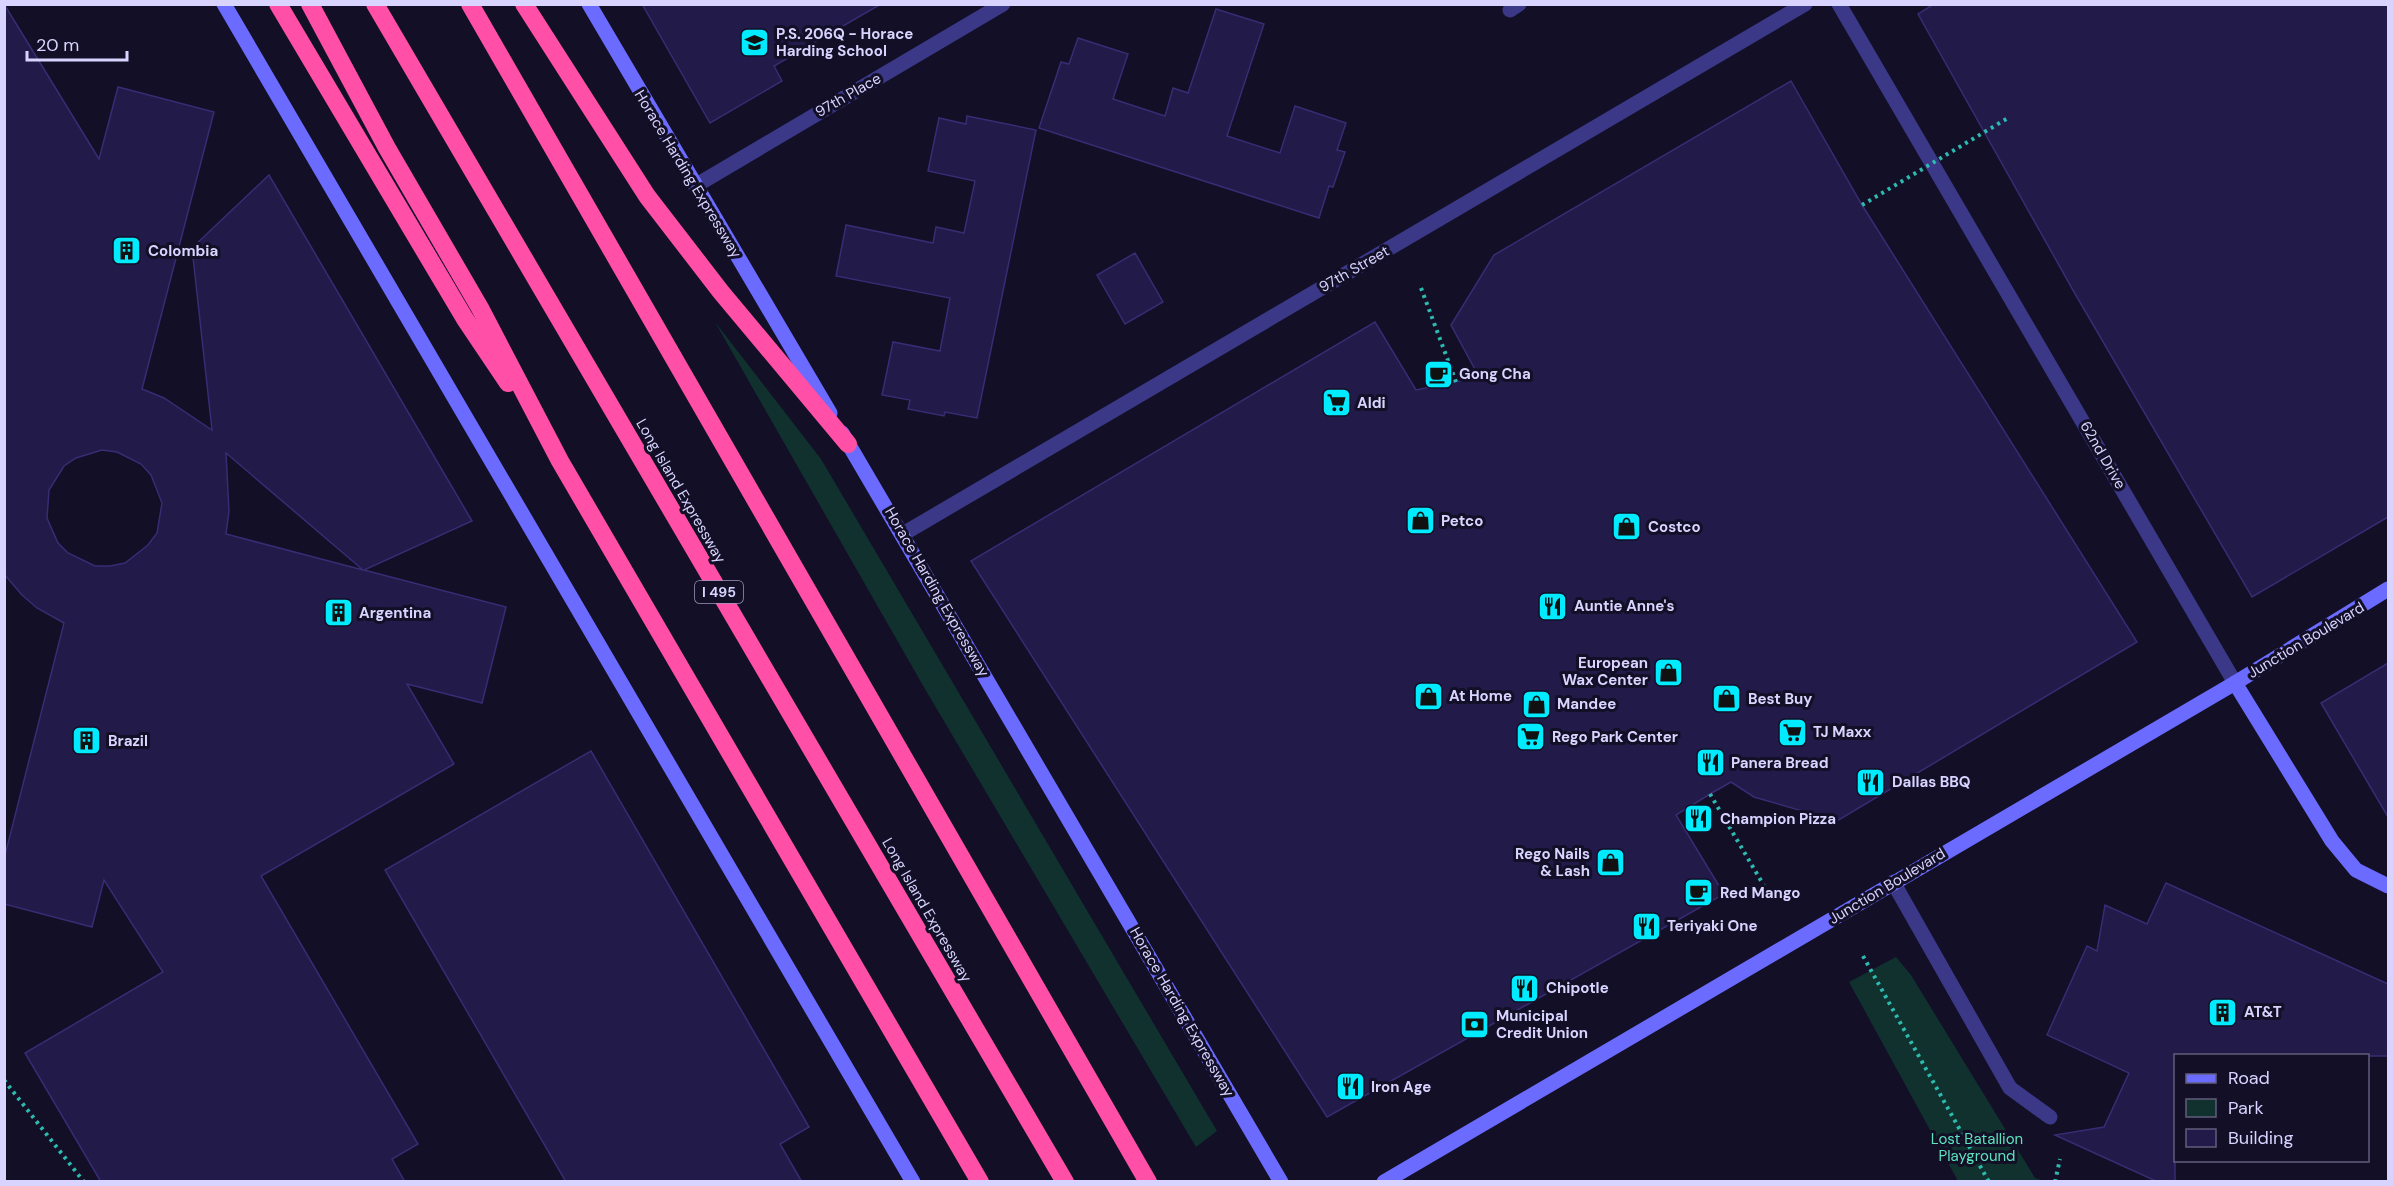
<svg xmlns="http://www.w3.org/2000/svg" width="2393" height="1186" font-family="'DM Sans',sans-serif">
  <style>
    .green { fill: #11312f }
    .building { fill: #221a48; stroke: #382c74; stroke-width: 1.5; fill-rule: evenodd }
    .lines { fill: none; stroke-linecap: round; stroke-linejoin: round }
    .path { stroke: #2cbbaf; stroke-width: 4; stroke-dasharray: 3 4.5; stroke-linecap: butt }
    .service { stroke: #3a3887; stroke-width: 15 }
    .minor { stroke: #3a3887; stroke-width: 15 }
    .secondary { stroke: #6b6bff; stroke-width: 15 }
    .motorway { stroke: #ff4fa7; stroke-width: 18 }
    .path-bridge { stroke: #2cbbaf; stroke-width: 4; stroke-dasharray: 3 4.5; stroke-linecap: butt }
    .labels { text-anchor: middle; stroke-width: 6; stroke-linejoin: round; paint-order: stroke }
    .shield { fill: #120f26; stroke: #9d99be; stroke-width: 1.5 }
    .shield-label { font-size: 14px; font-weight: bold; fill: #d8d4ff }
    .poi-label { font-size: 15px; font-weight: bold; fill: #d8d4ff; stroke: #120f26; text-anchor: start }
    .street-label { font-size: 15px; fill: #d8d4ff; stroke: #120f26 }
    .park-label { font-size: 15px; fill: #5ce3be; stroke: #120f26 }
  </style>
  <rect width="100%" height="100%" fill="#120f26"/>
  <!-- green -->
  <g class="green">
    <path d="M 715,322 L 821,459 L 1217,1131 L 1196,1147 L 925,689 Z"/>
    <path d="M 1896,957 L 1911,975 L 2035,1178 L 2045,1181 L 1958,1181 L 1849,982 Z"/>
  </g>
  <!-- building -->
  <g class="building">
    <path d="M 4,4 L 99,159 L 118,87 L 214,112 L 142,389 L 164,398 L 212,430 L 192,248 L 269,175 L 472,521 L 364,570 L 506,607 L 482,703 L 407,684 L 454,764 L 261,876 L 418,1144 L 392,1159 L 405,1182 L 101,1182 L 25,1053 L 163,972 L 104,880 L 92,927 L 4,904 L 4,859 L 64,623 L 37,608 L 22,595 L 4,574 ZM 102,450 L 117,452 L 141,464 L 151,475 L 162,503 L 157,533 L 148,545 L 125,563 L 110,566 L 95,566 L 68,553 L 58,543 L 47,518 L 49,490 L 64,466 L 76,458 ZM 226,453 L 363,570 L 226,534 L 229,511 Z"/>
    <path d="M 642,4 L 881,4 L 774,66 L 782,81 L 710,123 Z"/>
    <path d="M 1934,4 L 2388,4 L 2388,517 L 2252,597 L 2074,292 L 1918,14 Z"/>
    <path d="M 1216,9 L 1264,24 L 1227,136 L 1280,153 L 1295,106 L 1346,123 L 1337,150 L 1345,152 L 1333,187 L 1329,186 L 1319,218 L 1039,128 L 1061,62 L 1069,64 L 1078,38 L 1128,54 L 1113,99 L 1165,116 L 1173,88 L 1188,93 Z"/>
    <path d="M 1791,81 L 1862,205 L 2137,642 L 1837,821 L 1754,797 L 1731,782 L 1710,794 L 1676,815 L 1724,894 L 1327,1117 L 971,561 L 1375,322 L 1416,390 L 1479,377 L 1451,325 L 1494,255 Z"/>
    <path d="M 967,116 L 1036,130 L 977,418 L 945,412 L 944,416 L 908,409 L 910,400 L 882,395 L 893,342 L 940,351 L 950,298 L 836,276 L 846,225 L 933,243 L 936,227 L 964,233 L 975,181 L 928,171 L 939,118 L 966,124 Z"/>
    <path d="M 1135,253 L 1163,302 L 1125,324 L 1097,275 Z"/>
    <path d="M 2388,663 L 2388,817 L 2321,703 Z"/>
    <path d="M 591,751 L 809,1127 L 780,1144 L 802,1182 L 566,1182 L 385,870 Z"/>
    <path d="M 2166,883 L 2388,984 L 2388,1056 L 2175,1056 L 2175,1182 L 2158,1182 L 2055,1135 L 2104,1127 L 2129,1073 L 2047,1035 L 2087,946 L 2097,951 L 2105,905 L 2147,924 Z"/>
  </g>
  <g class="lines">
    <!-- path -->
    <g class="path">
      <path d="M 1421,288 L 1456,382"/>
      <path d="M 1710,794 L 1770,896"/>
      <path d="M 1863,956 L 1989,1182"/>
      <path d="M 4,1080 L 84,1182"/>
      <path d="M 2055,1182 L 2060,1159"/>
    </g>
    <!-- service -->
    <g class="service">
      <path d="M 1510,10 L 1519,4"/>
      <path d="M 1893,882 L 2010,1088 L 2050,1117"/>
    </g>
    <!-- minor -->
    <g class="minor">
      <path d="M 1839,4 L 2235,683"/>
      <path d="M 695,186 L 1003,4"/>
      <path d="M 903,534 L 1805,4"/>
    </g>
    <!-- secondary -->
    <g class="secondary">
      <path d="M 224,4 L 913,1182"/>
      <path d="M 589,4 L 830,413"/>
      <path d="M 842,433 L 1281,1182"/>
      <path d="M 2235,683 L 2332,841 L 2356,870 L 2388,886"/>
      <path d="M 1384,1182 L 2235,683 L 2388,589"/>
    </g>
    <!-- motorway -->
    <g class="motorway">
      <path d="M 278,4 L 465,319 L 508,383"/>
      <path d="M 310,4 L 387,148 L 480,308 L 560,461 L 980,1182"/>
      <path d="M 375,4 L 1065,1182"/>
      <path d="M 470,4 L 1148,1182"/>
      <path d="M 524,4 L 647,196 L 721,292 L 848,444"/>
    </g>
    <!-- path-bridge -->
    <path class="path-bridge" d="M 1862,205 L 2008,118"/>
  </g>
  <!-- icons -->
  <defs>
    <symbol id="school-square" viewBox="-11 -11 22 22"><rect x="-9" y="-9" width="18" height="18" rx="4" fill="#00ebff" stroke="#120f26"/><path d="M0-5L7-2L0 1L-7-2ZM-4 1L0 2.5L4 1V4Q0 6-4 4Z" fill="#111"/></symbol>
    <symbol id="building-square" viewBox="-11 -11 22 22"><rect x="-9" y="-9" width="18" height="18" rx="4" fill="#00ebff" stroke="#120f26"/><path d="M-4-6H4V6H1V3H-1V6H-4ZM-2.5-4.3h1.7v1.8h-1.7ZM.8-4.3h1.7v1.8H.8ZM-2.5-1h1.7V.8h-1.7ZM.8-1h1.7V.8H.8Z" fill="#111"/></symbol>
    <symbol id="cafe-square" viewBox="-11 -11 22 22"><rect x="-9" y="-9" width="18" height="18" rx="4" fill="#00ebff" stroke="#120f26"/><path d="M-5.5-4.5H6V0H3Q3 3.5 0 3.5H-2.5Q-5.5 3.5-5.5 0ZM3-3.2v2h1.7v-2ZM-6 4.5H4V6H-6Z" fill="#111"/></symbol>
    <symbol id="supermarket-square" viewBox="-11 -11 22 22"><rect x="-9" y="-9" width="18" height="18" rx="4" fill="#00ebff" stroke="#120f26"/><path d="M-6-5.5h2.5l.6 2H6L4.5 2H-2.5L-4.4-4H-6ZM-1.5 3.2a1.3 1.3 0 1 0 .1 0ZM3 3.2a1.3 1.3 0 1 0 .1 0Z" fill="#111"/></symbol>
    <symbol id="shop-square" viewBox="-11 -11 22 22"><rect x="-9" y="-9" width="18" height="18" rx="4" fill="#00ebff" stroke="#120f26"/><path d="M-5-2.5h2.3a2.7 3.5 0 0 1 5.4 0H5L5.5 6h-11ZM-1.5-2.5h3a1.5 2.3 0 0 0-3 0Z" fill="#111"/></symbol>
    <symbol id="restaurant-square" viewBox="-11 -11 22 22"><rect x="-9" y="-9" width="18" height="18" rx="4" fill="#00ebff" stroke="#120f26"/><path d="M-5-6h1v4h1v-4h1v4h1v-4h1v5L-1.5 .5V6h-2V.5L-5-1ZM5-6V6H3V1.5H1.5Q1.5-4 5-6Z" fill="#111"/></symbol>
    <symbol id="bank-square" viewBox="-11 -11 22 22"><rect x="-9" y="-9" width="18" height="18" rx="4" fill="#00ebff" stroke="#120f26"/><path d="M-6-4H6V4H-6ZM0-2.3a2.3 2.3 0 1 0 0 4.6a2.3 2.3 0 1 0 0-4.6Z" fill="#111"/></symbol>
  </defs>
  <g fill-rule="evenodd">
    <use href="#school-square" x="738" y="26" width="33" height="33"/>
    <use href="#building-square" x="110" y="234" width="33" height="33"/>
    <use href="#cafe-square" x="1422" y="358" width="33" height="33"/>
    <use href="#supermarket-square" x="1320" y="386" width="33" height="33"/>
    <use href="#shop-square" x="1404" y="504" width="33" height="33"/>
    <use href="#shop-square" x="1610" y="510" width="33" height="33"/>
    <use href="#restaurant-square" x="1536" y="590" width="33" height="33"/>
    <use href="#building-square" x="322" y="596" width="33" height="33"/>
    <use href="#shop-square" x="1652" y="656" width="33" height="33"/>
    <use href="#shop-square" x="1412" y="680" width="33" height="33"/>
    <use href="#shop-square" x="1710" y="682" width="33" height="33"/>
    <use href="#shop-square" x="1520" y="688" width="33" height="33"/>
    <use href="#supermarket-square" x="1776" y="716" width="33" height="33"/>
    <use href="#supermarket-square" x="1514" y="720" width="33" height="33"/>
    <use href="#building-square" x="70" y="724" width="33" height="33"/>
    <use href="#restaurant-square" x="1694" y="746" width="33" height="33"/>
    <use href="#restaurant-square" x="1854" y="766" width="33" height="33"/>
    <use href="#restaurant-square" x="1682" y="802" width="33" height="33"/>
    <use href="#shop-square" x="1594" y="846" width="33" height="33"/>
    <use href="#cafe-square" x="1682" y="876" width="33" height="33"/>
    <use href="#restaurant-square" x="1630" y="910" width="33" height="33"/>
    <use href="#restaurant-square" x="1508" y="972" width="33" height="33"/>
    <use href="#building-square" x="2206" y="996" width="33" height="33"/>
    <use href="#bank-square" x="1458" y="1008" width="33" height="33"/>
    <use href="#restaurant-square" x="1334" y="1070" width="33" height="33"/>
  </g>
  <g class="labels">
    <!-- shield labels -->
    <rect class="shield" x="695" y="581" width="48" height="22" rx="4.5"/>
    <g class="shield-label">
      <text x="719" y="597">I 495</text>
    </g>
    <!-- poi labels -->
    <g class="poi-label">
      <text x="776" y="39">P.S. 206Q - Horace<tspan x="776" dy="17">Harding School</tspan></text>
      <text x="148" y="256">Colombia</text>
      <text x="1459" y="379">Gong Cha</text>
      <text x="1357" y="408">Aldi</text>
      <text x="1441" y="526">Petco</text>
      <text x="1648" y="532">Costco</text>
      <text x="1574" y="611">Auntie Anne's</text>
      <text x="359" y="618">Argentina</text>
      <text x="1648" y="668" text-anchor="end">European<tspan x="1648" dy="17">Wax Center</tspan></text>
      <text x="1449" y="701">At Home</text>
      <text x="1748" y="704">Best Buy</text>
      <text x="1557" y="709">Mandee</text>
      <text x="1813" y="737">TJ Maxx</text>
      <text x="1552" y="742">Rego Park Center</text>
      <text x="108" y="746">Brazil</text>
      <text x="1731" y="768">Panera Bread</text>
      <text x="1892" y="787">Dallas BBQ</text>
      <text x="1720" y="824">Champion Pizza</text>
      <text x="1590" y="859" text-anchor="end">Rego Nails<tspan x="1590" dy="17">&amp; Lash</tspan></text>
      <text x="1720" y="898">Red Mango</text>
      <text x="1667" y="931">Teriyaki One</text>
      <text x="1546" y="993">Chipotle</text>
      <text x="2244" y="1017">AT&amp;T</text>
      <text x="1496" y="1021">Municipal<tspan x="1496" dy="17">Credit Union</tspan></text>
      <text x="1371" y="1092">Iron Age</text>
    </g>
    <!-- street labels -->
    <g class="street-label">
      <text transform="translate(848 95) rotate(-30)" y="5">97th Place</text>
      <text transform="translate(688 174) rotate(59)" y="5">Horace Harding Expressway</text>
      <text transform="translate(1354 269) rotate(-30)" y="5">97th Street</text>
      <text transform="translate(2103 455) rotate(60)" y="5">62nd Drive</text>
      <text transform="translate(681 491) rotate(60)" y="5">Long Island Expressway</text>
      <text transform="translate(937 592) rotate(60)" y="5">Horace Harding Expressway</text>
      <text transform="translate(2306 640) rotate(-31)" y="5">Junction Boulevard</text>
      <text transform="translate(1887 886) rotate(-31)" y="5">Junction Boulevard</text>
      <text transform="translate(927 910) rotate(60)" y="5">Long Island Expressway</text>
      <text transform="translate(1182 1012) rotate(60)" y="5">Horace Harding Expressway</text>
    </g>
    <!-- park labels -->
    <g class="park-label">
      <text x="1977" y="1144">Lost Batallion<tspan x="1977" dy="17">Playground</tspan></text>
    </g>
  </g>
  <!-- border -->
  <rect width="2393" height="1186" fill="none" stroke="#d8d4ff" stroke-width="12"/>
  <!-- legend -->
  <rect x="2174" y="1054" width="195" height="108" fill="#120f26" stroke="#615e7d" stroke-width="1.5"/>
  <rect x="2186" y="1074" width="30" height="9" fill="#6b6bff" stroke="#615e7d" stroke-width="1.5"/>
  <text x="2228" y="1084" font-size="18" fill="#d8d4ff">Road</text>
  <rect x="2186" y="1099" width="30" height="18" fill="#11312f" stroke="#615e7d" stroke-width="1.5"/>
  <text x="2228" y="1114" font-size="18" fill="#d8d4ff">Park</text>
  <rect x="2186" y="1129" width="30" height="18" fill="#221a48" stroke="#615e7d" stroke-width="1.5"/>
  <text x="2228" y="1144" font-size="18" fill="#d8d4ff">Building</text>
  <!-- scale -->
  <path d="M27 51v9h100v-9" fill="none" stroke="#d8d4ff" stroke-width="3"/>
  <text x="36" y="51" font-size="18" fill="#d8d4ff" stroke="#120f26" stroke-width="4.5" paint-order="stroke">20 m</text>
</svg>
